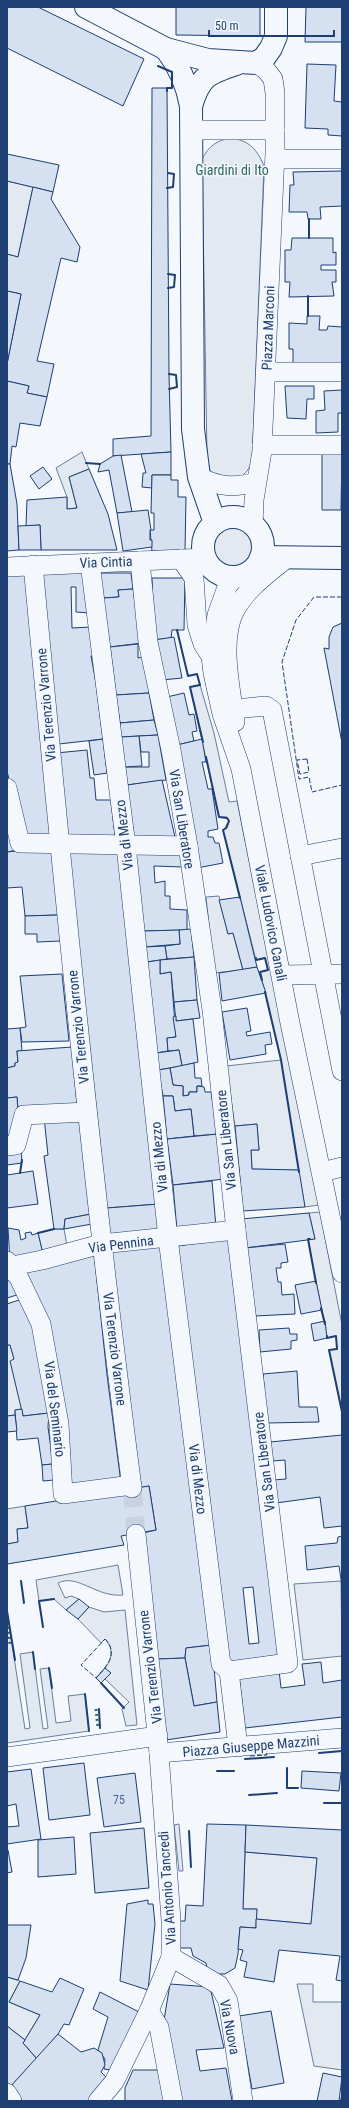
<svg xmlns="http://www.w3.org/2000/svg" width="349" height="2108" font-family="'Roboto Condensed',sans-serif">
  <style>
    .green { fill: #e3e9f0; stroke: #687fa3 }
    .building { fill: #d5e0f0; stroke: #1d3f73; fill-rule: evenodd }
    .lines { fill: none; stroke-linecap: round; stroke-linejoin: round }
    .minor-tunnel { stroke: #c9d2e0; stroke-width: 19; stroke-dasharray: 19 10; stroke-linecap: butt }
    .minor-casing { stroke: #1d3f73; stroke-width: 20 }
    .major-casing { stroke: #1d3f73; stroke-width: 24 }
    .minor { stroke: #f4f7fb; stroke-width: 19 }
    .major { stroke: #f4f7fb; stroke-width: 22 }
    .hedge { stroke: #2c6c60; stroke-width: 3; stroke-dasharray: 2 3; stroke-linecap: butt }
    .fence { stroke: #1d3f73; stroke-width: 1; stroke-dasharray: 5 2; stroke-linecap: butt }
    .wall { stroke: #1d3f73; stroke-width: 2 }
    .labels { text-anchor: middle; stroke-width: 3; stroke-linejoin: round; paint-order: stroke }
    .number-label { font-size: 12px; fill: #4b6792 }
    .park-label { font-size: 14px; fill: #2c6c60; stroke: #f4f7fb }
    .street-label { font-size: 14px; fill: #1d3f73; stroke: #f4f7fb }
  </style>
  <rect width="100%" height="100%" fill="#f4f7fb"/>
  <!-- green -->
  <g class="green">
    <path d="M 230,138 C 249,140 257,149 264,166 L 252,463 L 247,471 L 240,478 L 217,476 L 210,471 L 207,456 L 202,159 C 209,146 216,141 230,138 Z"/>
    <path d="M 7,181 L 33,187 L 18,257 L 7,254 Z"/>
    <path d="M 82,452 L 89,469 L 69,477 L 77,508 L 67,509 L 67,497 L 56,468 Z"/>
    <circle cx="233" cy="547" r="19"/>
    <path d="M 200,685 L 214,733 L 229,802 L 237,801 L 319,1205 L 305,1207 L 298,1170 L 252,1169 L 251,1150 L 259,1150 L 257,1124 L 235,1126 L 226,1066 L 281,1060 L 260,972 L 268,970 L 265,958 L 256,960 L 223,830 L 227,828 L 229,821 L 227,817 L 219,817 L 190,687 Z"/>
    <path d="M 219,896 L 228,934 L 233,933 L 243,970 L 214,973 L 206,897 Z"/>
    <path d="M 320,1212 L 342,1325 L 342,1412 L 329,1350 L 337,1349 L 336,1336 L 327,1338 L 308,1239 L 315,1239 L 309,1213 Z"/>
    <path d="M 54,1229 L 64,1229 L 67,1246 L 43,1254 L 38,1233 Z"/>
    <path d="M 7,1345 L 10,1345 L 14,1359 L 22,1409 L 15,1410 L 15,1415 L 7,1416 Z"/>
    <path d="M 25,1506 L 28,1528 L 17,1529 L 18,1542 L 7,1544 L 7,1509 Z"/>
    <path d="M 118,1565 L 123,1595 C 97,1598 77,1573 58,1583 L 65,1598 L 71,1596 L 79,1599 L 66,1610 L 54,1599 L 39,1601 L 36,1580 Z"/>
    <path d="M 341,1581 L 342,1656 L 303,1660 L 294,1584 Z"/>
    <path d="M 89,1607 L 104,1612 L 125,1610 L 137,1725 L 126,1726 L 122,1709 L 129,1702 L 105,1679 L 110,1673 L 105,1668 C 113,1659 113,1647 105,1639 L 101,1643 L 78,1619 Z"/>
    <path d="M 7,1611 L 25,1729 L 30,1728 L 20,1654 L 33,1652 L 43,1729 L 48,1728 L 40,1669 L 49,1668 L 56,1723 L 71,1721 L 68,1696 L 85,1694 L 89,1731 L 7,1743 Z"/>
    <path d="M 179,1824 L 183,1871 L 179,1871 L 174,1825 Z"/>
    <path d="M 245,1852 L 317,1858 L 311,1924 L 256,1919 L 257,1909 L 243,1909 Z"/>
    <path d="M 7,1977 L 20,1981 L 9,2002 L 40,2015 L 25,2040 L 7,2026 Z"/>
    <path d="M 297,1984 L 313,1984 L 313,2002 L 342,2002 L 342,2070 L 314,2066 Z"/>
  </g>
  <!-- building -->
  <g class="building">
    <path d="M 7,7 L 38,7 L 144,59 L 123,106 L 7,48 Z"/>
    <path d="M 176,7 L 260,7 L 260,36 L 176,35 Z"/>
    <path d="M 306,7 L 342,7 L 342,42 L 305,42 Z"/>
    <path d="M 307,64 L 336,65 L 334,101 L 342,102 L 342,136 L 328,135 L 328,129 L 305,128 Z"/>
    <path d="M 152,88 L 167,88 L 169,375 L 171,452 L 113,456 L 113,439 L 151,436 Z"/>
    <path d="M 7,154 L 59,165 L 53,192 L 7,181 Z"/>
    <path d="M 342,171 L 342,206 L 320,207 L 321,219 L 308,219 L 307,212 L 289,212 L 290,185 L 294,185 L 293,172 Z"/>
    <path d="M 33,187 L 53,192 L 51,199 L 80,247 L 77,262 L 61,258 L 37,361 L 54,364 L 47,397 L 27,393 L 29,386 L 7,381 L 7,364 L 21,294 L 7,291 L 7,254 L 18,257 Z"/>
    <path d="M 292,238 L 333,238 L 333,253 L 336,252 L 336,265 L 321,265 L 321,270 L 336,270 L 336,282 L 332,282 L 334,296 L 289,297 L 290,282 L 285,282 L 285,250 L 291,250 Z"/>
    <path d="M 7,291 L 21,294 L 7,364 Z"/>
    <path d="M 307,316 L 320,316 L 319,330 L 327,330 L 328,326 L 342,327 L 342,363 L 293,363 L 293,349 L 289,349 L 289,323 L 307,324 Z"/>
    <path d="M 7,381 L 29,386 L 27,393 L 47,397 L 40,426 L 20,423 L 16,447 L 12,446 L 10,464 L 7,464 Z"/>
    <path d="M 285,386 L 314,386 L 314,399 L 307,399 L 306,419 L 287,418 Z"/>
    <path d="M 342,390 L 342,413 L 338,413 L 338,432 L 316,433 L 316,411 L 325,410 L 324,391 Z"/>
    <path d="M 171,452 L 171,475 L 152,475 L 152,488 L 142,487 L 143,473 L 146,473 L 141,454 Z"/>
    <path d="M 322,452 L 342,452 L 341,510 L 322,510 Z"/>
    <path d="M 121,455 L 132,512 L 117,513 L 109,470 L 98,472 L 100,464 L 113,456 Z"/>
    <path d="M 7,464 L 10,464 L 17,504 L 19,550 L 7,551 Z"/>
    <path d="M 43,467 L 52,479 L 39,489 L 30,476 Z"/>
    <path d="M 89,469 L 108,514 L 117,550 L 41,550 L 40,525 L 26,526 L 27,500 L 67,497 L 67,509 L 77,508 L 69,477 Z"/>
    <path d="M 152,475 L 171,475 L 171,480 L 178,480 L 178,497 L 186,497 L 185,552 L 152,551 L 150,530 L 154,530 L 154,513 L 151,513 Z"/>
    <path d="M 148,510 L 151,530 L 150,530 L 150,540 L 152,540 L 152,547 L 123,551 L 117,513 Z"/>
    <path d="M 40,525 L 41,550 L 19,550 L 18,526 Z"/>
    <path d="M 86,571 L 90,613 L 76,612 L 76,587 L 71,587 L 72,628 L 91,627 L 94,656 L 91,656 L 96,683 L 103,739 L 50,745 L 38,572 Z"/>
    <path d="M 100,573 L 131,573 L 133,589 L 118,590 L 119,597 L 103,598 Z"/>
    <path d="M 29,574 L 50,836 L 23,838 L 7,771 L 7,575 Z"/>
    <path d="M 152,578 L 185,578 L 184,630 L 172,630 L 171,638 L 154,640 Z"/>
    <path d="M 133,589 L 142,643 L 110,647 L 103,598 L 119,597 L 118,590 Z"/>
    <path d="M 342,623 L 342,743 L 324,648 L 329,649 L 329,637 L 333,627 Z"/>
    <path d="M 174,637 L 182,678 L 162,680 L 154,640 Z"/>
    <path d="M 138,644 L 138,658 L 145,656 L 149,693 L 116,695 L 110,647 Z"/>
    <path d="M 149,693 L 154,720 L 120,723 L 116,695 Z"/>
    <path d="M 184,693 L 189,715 L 194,714 L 197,731 L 192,732 L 194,741 L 177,745 L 167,697 Z"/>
    <path d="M 154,720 L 158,735 L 121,737 L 120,723 Z"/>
    <path d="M 158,735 L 166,780 L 127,785 L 124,767 L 149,767 L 149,752 L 141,752 L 139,736 Z"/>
    <path d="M 139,736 L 142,766 L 124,767 L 121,737 Z"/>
    <path d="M 103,739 L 107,773 L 94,775 L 89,741 Z"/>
    <path d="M 202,739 L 206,762 L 202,762 L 208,789 L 212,789 L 218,829 L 208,831 L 208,837 L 213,837 L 215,843 L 219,843 L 223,863 L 197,868 L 177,745 Z"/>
    <path d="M 87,750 L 90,778 L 94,778 L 96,800 L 111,800 L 115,836 L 63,838 L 56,753 Z"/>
    <path d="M 162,780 L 175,837 L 134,837 L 127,785 Z"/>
    <path d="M 7,810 L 18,850 L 7,852 Z"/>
    <path d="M 51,847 L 58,915 L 25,916 L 22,887 L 7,888 L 7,852 Z"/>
    <path d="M 68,849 L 119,849 L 159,1204 L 107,1208 Z"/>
    <path d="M 134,852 L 180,852 L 182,867 L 154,866 L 155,883 L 165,881 L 165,896 L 170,896 L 170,909 L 187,910 L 187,930 L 143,931 Z"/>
    <path d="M 240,897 L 257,967 L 243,970 L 233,933 L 228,934 L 219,900 Z"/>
    <path d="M 58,915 L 61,941 L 37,942 L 37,934 L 25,934 L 25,916 Z"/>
    <path d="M 191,929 L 194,957 L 167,959 L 165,946 L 180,944 L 179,930 Z"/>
    <path d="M 179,930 L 180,944 L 144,947 L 143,931 Z"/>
    <path d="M 165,946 L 167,959 L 147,962 L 144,947 Z"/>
    <path d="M 194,957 L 197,1000 L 174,1002 L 171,972 L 160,974 L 160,960 Z"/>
    <path d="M 160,960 L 160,974 L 171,972 L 176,1037 L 167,1038 L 168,1051 L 156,1053 L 147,962 Z"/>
    <path d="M 257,967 L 266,993 L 222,1001 L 219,973 Z"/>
    <path d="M 62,974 L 69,1041 L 22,1042 L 20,1028 L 26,1027 L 20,976 Z"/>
    <path d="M 197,1000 L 200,1018 L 176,1021 L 174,1002 Z"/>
    <path d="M 247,1008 L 251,1031 L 246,1032 L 247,1036 L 270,1032 L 272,1044 L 265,1045 L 266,1054 L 230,1060 L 222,1012 Z"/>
    <path d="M 176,1016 L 176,1021 L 193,1019 L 198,1062 L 182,1066 L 179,1050 L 168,1051 L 167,1038 L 176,1037 L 173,1017 Z"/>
    <path d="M 20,1028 L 22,1051 L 17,1051 L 18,1062 L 15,1063 L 15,1066 L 7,1068 L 7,1029 Z"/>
    <path d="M 72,1047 L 77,1104 L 18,1111 L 17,1097 L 7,1098 L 7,1068 L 15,1066 L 15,1063 L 18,1062 L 17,1051 Z"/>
    <path d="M 179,1050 L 182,1066 L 158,1070 L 156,1053 Z"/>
    <path d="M 194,1063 L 195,1078 L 201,1078 L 202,1086 L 197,1086 L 197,1092 L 189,1092 L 189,1095 L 183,1096 L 183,1086 L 173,1085 L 170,1068 Z"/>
    <path d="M 170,1068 L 173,1085 L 183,1086 L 183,1096 L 189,1095 L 189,1092 L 197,1092 L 197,1086 L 204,1087 L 205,1092 L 211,1092 L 218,1134 L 194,1136 L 191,1109 L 175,1111 L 173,1096 L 163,1096 L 158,1070 Z"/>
    <path d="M 163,1096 L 173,1096 L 175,1111 L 191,1109 L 194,1136 L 167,1139 Z"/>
    <path d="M 17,1097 L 18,1111 L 7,1141 L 7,1098 Z"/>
    <path d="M 80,1116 L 91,1214 L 65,1219 L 64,1229 L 54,1229 L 44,1156 L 48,1155 L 44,1117 Z"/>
    <path d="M 257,1124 L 259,1150 L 251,1150 L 252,1169 L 299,1170 L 305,1207 L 243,1211 L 235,1126 Z"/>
    <path d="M 218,1134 L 224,1179 L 173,1185 L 167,1139 Z"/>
    <path d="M 21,1150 L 22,1163 L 7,1165 L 7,1152 Z"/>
    <path d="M 33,1171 L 38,1204 L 7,1208 L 7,1175 Z"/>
    <path d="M 212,1181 L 216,1227 L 177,1231 L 173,1185 Z"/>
    <path d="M 159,1204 L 162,1231 L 110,1236 L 107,1208 Z"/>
    <path d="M 309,1213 L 315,1239 L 245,1248 L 241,1219 Z"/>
    <path d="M 91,1214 L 92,1224 L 64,1229 L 65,1219 Z"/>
    <path d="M 8,1228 L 19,1230 L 21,1240 L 26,1238 L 25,1233 L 31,1232 L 32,1235 L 38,1233 L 43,1254 L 10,1262 Z"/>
    <path d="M 231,1238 L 280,1655 L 228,1662 L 178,1246 ZM 253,1587 L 259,1643 L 249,1644 L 243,1588 Z"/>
    <path d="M 285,1244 L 288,1262 L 281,1263 L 281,1268 L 276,1268 L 278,1282 L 281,1282 L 282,1295 L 294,1294 L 295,1314 L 255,1316 L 245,1248 Z"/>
    <path d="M 163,1246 L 212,1645 L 186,1648 L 185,1658 L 158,1659 L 143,1533 L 156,1530 L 149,1486 L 139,1488 L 110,1251 Z"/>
    <path d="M 94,1252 L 107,1375 L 121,1483 L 69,1490 L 25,1272 Z"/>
    <path d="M 7,1272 L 20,1294 L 7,1298 Z"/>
    <path d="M 316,1281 L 322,1310 L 301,1314 L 295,1285 Z"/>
    <path d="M 22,1299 L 38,1339 L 49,1413 L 23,1416 L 10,1361 L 14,1359 L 10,1345 L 7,1345 L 7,1304 Z"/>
    <path d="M 325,1321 L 327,1338 L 314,1341 L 311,1324 Z"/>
    <path d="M 289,1328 L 290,1334 L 297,1334 L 297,1340 L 291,1341 L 291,1349 L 260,1352 L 259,1330 Z"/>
    <path d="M 297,1371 L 299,1407 L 317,1407 L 319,1422 L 267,1423 L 263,1374 Z"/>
    <path d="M 22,1409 L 23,1416 L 49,1413 L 48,1427 L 53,1464 L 42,1465 L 38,1438 L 17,1440 L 15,1410 Z"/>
    <path d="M 15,1415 L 17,1431 L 7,1432 L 7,1416 Z"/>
    <path d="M 342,1435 L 342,1526 L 324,1528 L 320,1497 L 276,1503 L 273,1480 L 286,1479 L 285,1460 L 273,1461 L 270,1442 Z"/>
    <path d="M 53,1464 L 54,1480 L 43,1481 L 42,1465 Z"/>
    <path d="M 149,1486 L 156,1530 L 121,1536 L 124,1545 L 7,1564 L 7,1544 L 18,1542 L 17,1529 L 28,1528 L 25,1506 Z"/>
    <path d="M 342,1536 L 342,1586 L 339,1566 L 307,1570 L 305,1546 L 337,1543 L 338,1537 Z"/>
    <path d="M 79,1599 L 89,1607 L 78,1619 L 66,1610 Z"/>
    <path d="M 212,1645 L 217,1702 L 194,1706 L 185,1658 L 186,1648 Z"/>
    <path d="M 185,1658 L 194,1706 L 217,1702 L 220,1732 L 166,1740 L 158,1659 Z"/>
    <path d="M 321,1662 L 323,1683 L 342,1680 L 342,1717 L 245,1728 L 239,1676 L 279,1670 L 281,1688 L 305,1685 L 302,1664 Z"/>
    <path d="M 105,1668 L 111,1673 L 101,1683 L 96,1678 Z"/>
    <path d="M 84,1763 L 90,1815 L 49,1820 L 43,1768 Z"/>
    <path d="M 31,1769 L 41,1839 L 7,1844 L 7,1827 L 19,1826 L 16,1804 L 7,1806 L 7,1772 Z"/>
    <path d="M 302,1771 L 341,1773 L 339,1791 L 301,1788 Z"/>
    <path d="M 135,1773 L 141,1822 L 104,1827 L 97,1778 Z"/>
    <path d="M 207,1824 L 246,1825 L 243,1909 L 257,1909 L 256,1928 L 240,1927 L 238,1954 L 235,1968 L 225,1974 L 216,1974 L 207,1968 L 206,1963 L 193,1956 L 191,1948 L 179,1948 L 179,1921 L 185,1921 L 186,1905 L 203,1906 Z"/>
    <path d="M 246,1825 L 342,1830 L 342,1981 L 336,1980 L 340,1956 L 279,1950 L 274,1982 L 244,1977 L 247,1962 L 240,1960 L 243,1950 L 238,1949 L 240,1927 L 256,1928 L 256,1919 L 311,1924 L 317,1858 L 245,1852 Z"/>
    <path d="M 144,1828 L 149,1888 L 95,1893 L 90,1833 Z"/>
    <path d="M 74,1837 L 76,1874 L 38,1877 L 38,1840 Z"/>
    <path d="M 8,1850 L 12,1872 L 7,1873 L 7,1851 Z"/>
    <path d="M 148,1900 L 148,1904 L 153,1904 L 155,1924 L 148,1990 L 120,1981 L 127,1904 Z"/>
    <path d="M 7,1925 L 31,1925 L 26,1958 L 18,1980 L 7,1977 Z"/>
    <path d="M 60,1978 L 84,1989 L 69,2025 L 64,2024 L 58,2034 L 37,2059 L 23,2043 L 40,2015 L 9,2002 L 20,1981 L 52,1992 Z"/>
    <path d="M 170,1984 L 210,1987 L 224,2048 L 196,2050 L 200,2071 L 226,2068 L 232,2101 L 180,2101 L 164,2020 Z"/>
    <path d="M 100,1992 L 139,2012 L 111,2070 L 104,2069 L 105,2059 L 98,2050 L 108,2017 L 93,2009 Z"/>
    <path d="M 271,2011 L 284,2083 L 252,2089 L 239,2016 Z"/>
    <path d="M 7,2026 L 25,2040 L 23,2043 L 37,2059 L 10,2087 L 7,2082 Z"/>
    <path d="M 58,2034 L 81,2052 L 94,2048 L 102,2053 L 105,2065 L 101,2072 L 108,2079 L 90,2101 L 23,2101 L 10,2087 Z"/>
    <path d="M 133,2070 L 159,2070 L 165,2101 L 125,2101 L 125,2088 Z"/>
    <path d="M 323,2073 L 342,2077 L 339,2101 L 317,2101 Z"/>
  </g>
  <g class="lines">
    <!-- minor-tunnel -->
    <path class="minor-tunnel" d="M 132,1488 L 136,1534"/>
    <defs>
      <g id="minor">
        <path d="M 191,130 L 275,130"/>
        <path d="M 275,159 L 342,159"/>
        <path d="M 266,372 L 342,372"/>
        <path d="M 262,445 L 342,445"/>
        <path d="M 199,477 C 219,487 235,488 256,482"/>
        <path d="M 253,525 L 254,500 L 262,451 L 275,153 L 275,93 L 273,79 L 266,70 L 256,63"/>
        <path d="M 181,559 L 194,578 L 197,625 L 203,644 L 210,655"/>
        <path d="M 140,561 L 148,642 L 171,750 L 188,846 L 212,1010 L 236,1230 L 288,1663 L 229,1671"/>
        <path d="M 90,563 L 126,846 L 168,1238 L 221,1664 L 229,1671 L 238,1747"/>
        <path d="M 33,565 C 62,873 92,1181 132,1488"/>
        <path d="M 7,567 L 205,558"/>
        <path d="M 234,577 L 227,587 L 217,615 L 211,656 L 213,673 L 222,714 L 241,769 L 289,1018 L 342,1273"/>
        <path d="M 234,709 L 266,706 L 272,710 L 342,1071"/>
        <path d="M 235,722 C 231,689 219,641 235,610 C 247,588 269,573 287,558"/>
        <path d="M 7,788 L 20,843 L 188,846"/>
        <path d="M 300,856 L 342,848"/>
        <path d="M 282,975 L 342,974"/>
        <path d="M 7,1146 L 16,1145 L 24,1115 L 87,1112"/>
        <path d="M 322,1172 L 342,1167"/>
        <path d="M 7,1261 L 8,1267 L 18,1276 L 41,1324 L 59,1424 L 63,1494 L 132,1485"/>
        <path d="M 7,1267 L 42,1260 L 101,1244 L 236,1230"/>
        <path d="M 159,1753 L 342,1738"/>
        <path d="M 7,1757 L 158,1736"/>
        <path d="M 171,1957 L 219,1985 L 228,2001 L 243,2101"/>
        <path d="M 149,2011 L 159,2027 L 173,2101"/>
        <path d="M 7,2093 L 12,2101"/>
        <path d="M 98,2101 L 114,2082 L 149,2011 L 171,1957 L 171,1920 L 159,1753 L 136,1534"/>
      </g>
      <g id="major">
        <path d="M 86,7 L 166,49 L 208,60 L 256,63 L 264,58 L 271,48 L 276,36 L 276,7"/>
        <path d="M 166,49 C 180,67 187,84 191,106 L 193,429 L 199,477 L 215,523"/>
        <path d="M 191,106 C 200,76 207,74 236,64"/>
        <circle cx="233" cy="547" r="30"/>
        <path d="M 261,557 L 342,558"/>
      </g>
    </defs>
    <!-- minor casing -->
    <use href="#minor" class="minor-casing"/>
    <!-- major casing -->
    <use href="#major" class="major-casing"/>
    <!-- minor -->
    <use href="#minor" class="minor"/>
    <!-- major -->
    <use href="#major" class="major"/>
    <!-- hedge -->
    <g class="hedge">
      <path d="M 7,1622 L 10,1644"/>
      <path d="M 96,1709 L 98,1728"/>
    </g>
    <!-- fence -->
    <g class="fence">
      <path d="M 342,597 L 314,597 L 296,620 L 282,662 L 299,779 L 309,777 L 312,792 L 342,785"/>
      <path d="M 307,759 L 309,772 L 300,774 L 297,760 Z"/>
      <path d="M 105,1639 C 119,1653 107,1666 96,1678 L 81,1665 Z"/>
      <path d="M 250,1756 L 267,1755 L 266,1751"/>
    </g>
    <!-- wall -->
    <g class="wall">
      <path d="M 158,66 L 172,72 L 172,88 L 167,88 L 167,91"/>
      <path d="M 167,188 L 173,187 L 174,174 L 168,173"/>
      <path d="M 309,219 L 309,238"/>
      <path d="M 168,274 L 175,275 L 174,287 L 168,288"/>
      <path d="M 308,316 L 308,296"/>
      <path d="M 169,374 L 176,375 L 177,387 L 169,389"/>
      <path d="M 86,463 L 100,464"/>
      <path d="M 177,630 L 188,676 L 197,674 L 200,685 L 190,687 L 203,742"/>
      <path d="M 206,757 L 219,817 L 227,818 L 229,821 L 226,828 L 223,830 L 240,898"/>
      <path d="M 256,958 L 256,960 L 265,958 L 268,970 L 260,972 L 262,980"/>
      <path d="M 265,992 L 281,1060 L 299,1172"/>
      <path d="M 20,1173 L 22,1160"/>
      <path d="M 38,1233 L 54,1229"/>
      <path d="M 310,1239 L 308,1239 L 316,1283"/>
      <path d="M 321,1308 L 325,1324"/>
      <path d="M 327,1336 L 327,1338 L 336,1336 L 337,1349 L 329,1350 L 342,1412"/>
      <path d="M 21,1581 L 24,1603"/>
      <path d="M 7,1611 L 15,1660"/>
      <path d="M 43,1627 L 39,1601 L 54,1599"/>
      <path d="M 33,1652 L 35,1669"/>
      <path d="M 49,1668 L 52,1688"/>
      <path d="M 101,1683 L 124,1708"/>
      <path d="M 85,1694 L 89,1731"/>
      <path d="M 99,1709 L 100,1728"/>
      <path d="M 319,1753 L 342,1751"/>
      <path d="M 245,1759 L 274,1757"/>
      <path d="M 287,1768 L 287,1788 L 298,1788"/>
      <path d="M 217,1771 L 234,1771"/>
      <path d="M 249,1795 L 277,1793"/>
      <path d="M 324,1803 L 342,1803"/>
      <path d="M 189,1831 L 191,1867"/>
      <path d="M 341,2101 L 342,2096"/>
    </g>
  </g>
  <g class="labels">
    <!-- number labels -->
    <g class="number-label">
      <text x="119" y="1804">75</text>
    </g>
    <!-- park labels -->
    <g class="park-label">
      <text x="232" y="175">Giardini di Ito</text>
    </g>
    <!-- street labels -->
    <g class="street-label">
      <text transform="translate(268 328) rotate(-88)" y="5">Piazza Marconi</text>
      <text transform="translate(106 562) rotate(-2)" y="5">Via Cintia</text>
      <text transform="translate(46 705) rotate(-95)" y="5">Via Terenzio Varrone</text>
      <text transform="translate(182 819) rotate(81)" y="5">Via San Liberatore</text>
      <text transform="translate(124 835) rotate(-97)" y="5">Via di Mezzo</text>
      <text transform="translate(271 923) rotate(79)" y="5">Viale Ludovico Canali</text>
      <text transform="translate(78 1027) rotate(-96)" y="5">Via Terenzio Varrone</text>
      <text transform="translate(226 1140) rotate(-96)" y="5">Via San Liberatore</text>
      <text transform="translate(159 1157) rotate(-96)" y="5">Via di Mezzo</text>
      <text transform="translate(121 1244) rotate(-7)" y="5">Via Pennina</text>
      <text transform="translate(115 1349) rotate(83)" y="5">Via Terenzio Varrone</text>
      <text transform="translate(55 1409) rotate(83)" y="5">Via del Seminario</text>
      <text transform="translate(264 1462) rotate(-97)" y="5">Via San Liberatore</text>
      <text transform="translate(198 1479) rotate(83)" y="5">Via di Mezzo</text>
      <text transform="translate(150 1667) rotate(-97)" y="5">Via Terenzio Varrone</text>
      <text transform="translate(251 1746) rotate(-5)" y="5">Piazza Giuseppe Mazzini</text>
      <text transform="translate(167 1888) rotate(-94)" y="5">Via Antonio Tancredi</text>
      <text transform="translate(230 2027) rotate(79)" y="5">Via Nuova</text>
    </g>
  </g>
  <!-- border -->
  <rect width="349" height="2108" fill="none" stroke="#1d3f73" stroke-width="16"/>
  <!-- scale -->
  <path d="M209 30v6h125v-6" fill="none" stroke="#1d3f73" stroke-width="2"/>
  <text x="215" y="30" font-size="12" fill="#1d3f73" stroke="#f4f7fb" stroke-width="3" paint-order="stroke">50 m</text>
</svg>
